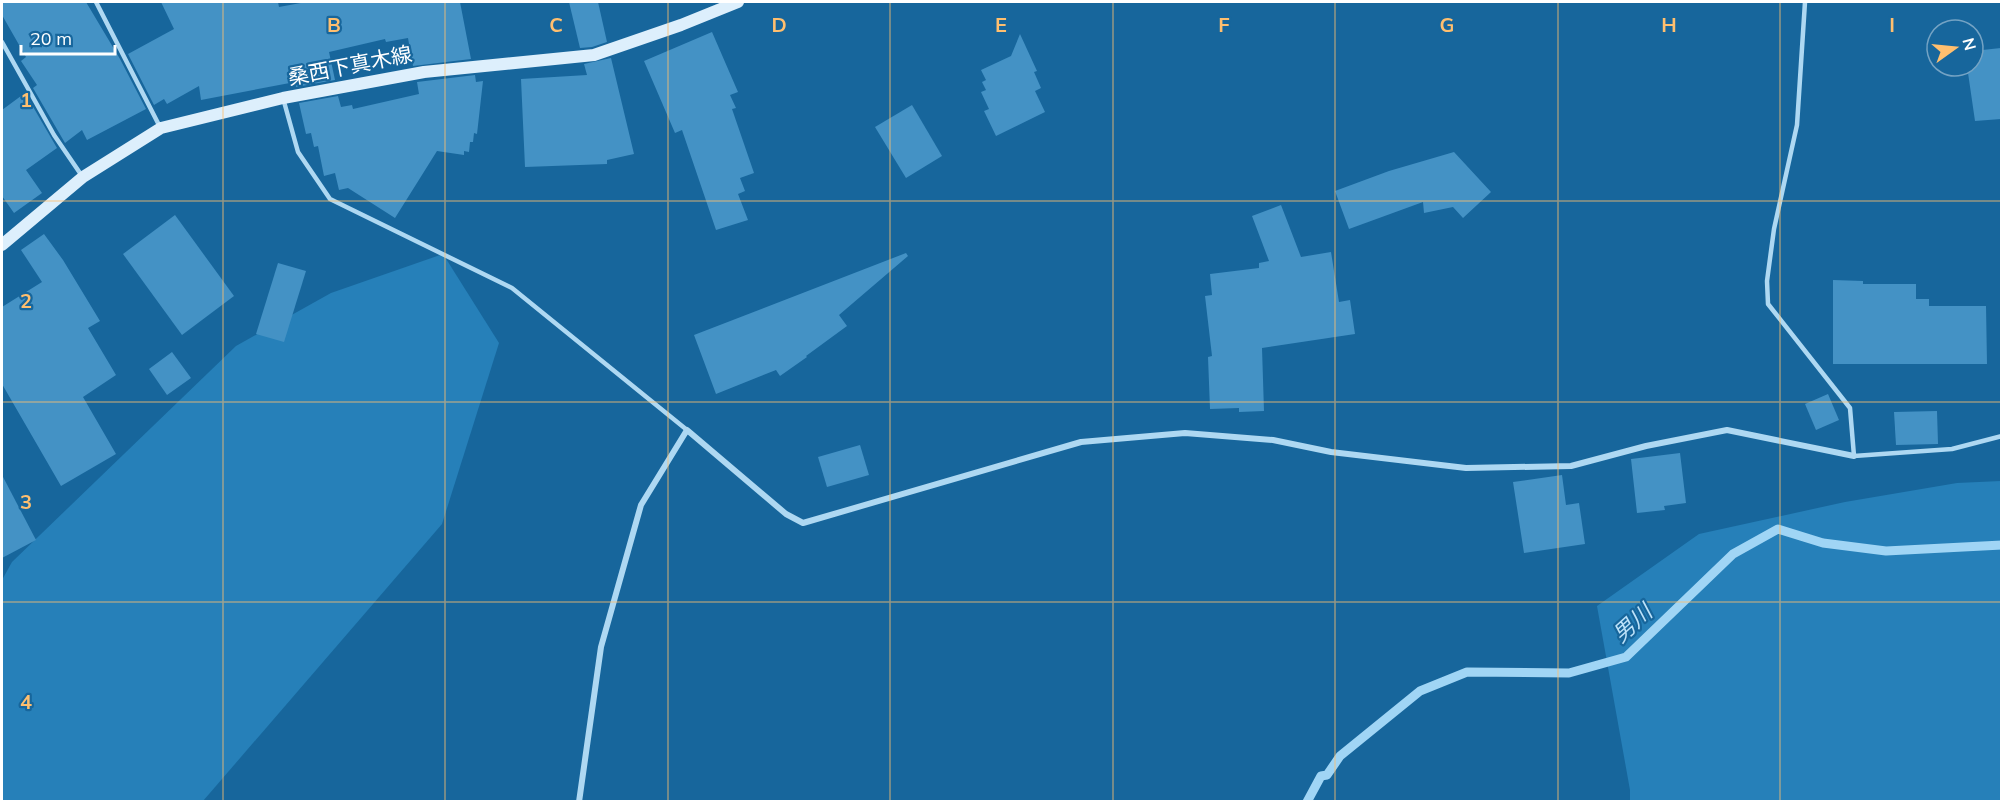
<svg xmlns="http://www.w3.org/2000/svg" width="2003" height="803" font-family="Mulish,'Noto Sans JP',sans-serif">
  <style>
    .green { fill: #2680b9 }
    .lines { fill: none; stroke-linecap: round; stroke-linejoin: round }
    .stream { stroke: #a0d5f5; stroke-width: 9 }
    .building { fill: #4492c5 }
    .lane { stroke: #aed8f2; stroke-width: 4.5 }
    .street { stroke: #aed8f2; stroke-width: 6 }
    .secondary { stroke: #ddeffc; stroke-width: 12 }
    .grid { fill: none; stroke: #ffbf6f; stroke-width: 1.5; stroke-opacity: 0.55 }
    .labels { text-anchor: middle; stroke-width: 4.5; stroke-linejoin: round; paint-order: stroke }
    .street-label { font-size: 21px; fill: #fff; stroke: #17669c }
    .water-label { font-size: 22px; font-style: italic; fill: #bde2f9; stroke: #17669c }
    .grid-label { font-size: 20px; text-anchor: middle; font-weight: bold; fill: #ffbf6f; stroke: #17669c; stroke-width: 4.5; stroke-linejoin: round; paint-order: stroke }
  </style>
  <rect width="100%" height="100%" fill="#17669c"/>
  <!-- green -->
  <g class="green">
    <path d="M 443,254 L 499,343 L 442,524 L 203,801 L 2,802 L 2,580 L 12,562 L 236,346 L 331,293 Z"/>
    <path d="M 2001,481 L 2001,801 L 1630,801 L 1630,790 L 1597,606 L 1699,534 L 1845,502 L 1957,483 Z"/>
  </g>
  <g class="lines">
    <!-- stream -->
    <path class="stream" d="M 1307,802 L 1321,776 L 1327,775 L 1340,756 L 1420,691 L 1467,672 L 1569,673 L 1626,657 L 1733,554 L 1778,529 L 1823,543 L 1886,551 L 2002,545"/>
  </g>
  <!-- building -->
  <g class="building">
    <path d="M 2,2 L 86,2 L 120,59 L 146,109 L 87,140 L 82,130 L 65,143 L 33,88 L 37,85 L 21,61 L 26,57 L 2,15 Z"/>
    <path d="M 161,2 L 278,2 L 279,7 L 306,2 L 460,2 L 471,59 L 413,66 L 408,38 L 386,42 L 385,39 L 329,52 L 335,80 L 296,87 L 295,82 L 201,100 L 199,86 L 167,104 L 164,99 L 154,105 L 128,54 L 174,29 Z"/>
    <path d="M 569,2 L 598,2 L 607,42 L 592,47 L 580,48 Z"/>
    <path d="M 712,32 L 738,92 L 730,95 L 736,108 L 732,109 L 754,173 L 740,178 L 745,191 L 738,194 L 748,220 L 716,230 L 682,130 L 675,133 L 644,61 Z"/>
    <path d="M 1020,34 L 1037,71 L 1034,72 L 1041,88 L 1035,91 L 1045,112 L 996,136 L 984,111 L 989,109 L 981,92 L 986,90 L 982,82 L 986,80 L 981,70 L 1011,56 Z"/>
    <path d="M 2001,48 L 2001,119 L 1975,121 L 1967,66 L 1973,66 L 1973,51 Z"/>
    <path d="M 611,58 L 634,154 L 607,160 L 607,164 L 525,167 L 521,79 L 587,75 L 584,64 Z"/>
    <path d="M 475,75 L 476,82 L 483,81 L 477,134 L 474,133 L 473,142 L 470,142 L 469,152 L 464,151 L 464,155 L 437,151 L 395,218 L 348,188 L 339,190 L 335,173 L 324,176 L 318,146 L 314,147 L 311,133 L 306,134 L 299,103 L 338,96 L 341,107 L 352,105 L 353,109 L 419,94 L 417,82 Z"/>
    <path d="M 25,93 L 57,148 L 26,170 L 42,193 L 14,213 L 2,196 L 2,110 Z"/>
    <path d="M 912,105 L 942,156 L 906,178 L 875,127 Z"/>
    <path d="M 1454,152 L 1491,192 L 1463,218 L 1453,207 L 1424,213 L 1423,202 L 1349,229 L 1335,191 L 1389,171 Z"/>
    <path d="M 1281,205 L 1301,257 L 1331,252 L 1339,302 L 1350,300 L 1355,334 L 1262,348 L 1264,411 L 1239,412 L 1239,408 L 1210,409 L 1208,357 L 1212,356 L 1205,296 L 1212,295 L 1210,274 L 1259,268 L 1259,263 L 1269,261 L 1252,216 Z"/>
    <path d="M 175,215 L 234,296 L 182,335 L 123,254 Z"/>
    <path d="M 44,234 L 63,260 L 100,321 L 88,328 L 116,375 L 83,397 L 116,454 L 61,486 L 2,384 L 2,307 L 42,282 L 21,250 Z"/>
    <path d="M 906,253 L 908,256 L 839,315 L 847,326 L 806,356 L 807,357 L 780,376 L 776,370 L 716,394 L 694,335 Z"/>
    <path d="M 278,263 L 306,271 L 284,342 L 256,334 Z"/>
    <path d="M 1833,280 L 1863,281 L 1863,284 L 1916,284 L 1916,299 L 1929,299 L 1929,306 L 1986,306 L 1987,364 L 1833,364 Z"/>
    <path d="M 172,352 L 191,378 L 167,395 L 149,369 Z"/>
    <path d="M 1828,394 L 1839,420 L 1816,430 L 1805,404 Z"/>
    <path d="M 1937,411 L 1938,444 L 1896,445 L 1894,412 Z"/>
    <path d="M 860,445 L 869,475 L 827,487 L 818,457 Z"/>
    <path d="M 1680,453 L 1686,503 L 1664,506 L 1665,510 L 1637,513 L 1631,459 Z"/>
    <path d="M 2,475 L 36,540 L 2,558 Z"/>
    <path d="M 1562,475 L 1566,505 L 1579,503 L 1585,544 L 1524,553 L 1513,482 Z"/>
  </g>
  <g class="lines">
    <!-- lane -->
    <g class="lane">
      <path d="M 96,2 L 160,127"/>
      <path d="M 1805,2 L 1797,125 L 1774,229 L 1767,281 L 1768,304 L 1850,408 L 1854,456 L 1952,449 L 2002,436"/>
      <path d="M 2,42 L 54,135 L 82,176"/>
      <path d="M 283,98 L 298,152 L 330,199 L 512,288 L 687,430"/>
    </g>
    <!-- street -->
    <path class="street" d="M 579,802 L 601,647 L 641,505 L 687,430 L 786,514 L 803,523 L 1081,442 L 1185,433 L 1273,440 L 1331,452 L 1466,468 L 1571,466 L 1646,446 L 1727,430 L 1854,456"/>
    <!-- secondary -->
    <path class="secondary" d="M 2,245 L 83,177 L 161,128 L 283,98 L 424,72 L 594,55 L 681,25 L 738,2"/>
  </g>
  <!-- grid -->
  <path class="grid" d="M 223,2 L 223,802M 445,2 L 445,802M 668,2 L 668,802M 890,2 L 890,802M 1113,2 L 1113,802M 1335,2 L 1335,802M 1558,2 L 1558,802M 1780,2 L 1780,802M 2,201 L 2002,201M 2,402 L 2002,402M 2,602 L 2002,602"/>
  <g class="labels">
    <!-- street labels -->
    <g class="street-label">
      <text transform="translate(350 66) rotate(-11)" y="7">桑西下真木線</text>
    </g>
    <!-- water labels -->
    <g class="water-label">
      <text transform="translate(1632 623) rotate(-42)" y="8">男川</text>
    </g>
  </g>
  <g class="grid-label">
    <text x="334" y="32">B</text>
    <text x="556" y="32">C</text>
    <text x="779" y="32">D</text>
    <text x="1001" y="32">E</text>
    <text x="1224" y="32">F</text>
    <text x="1447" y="32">G</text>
    <text x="1669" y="32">H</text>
    <text x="1892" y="32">I</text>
    <text x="26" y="107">1</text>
    <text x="26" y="308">2</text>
    <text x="26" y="509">3</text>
    <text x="26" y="709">4</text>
  </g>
  <!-- border -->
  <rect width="2003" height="803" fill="none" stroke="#ffffff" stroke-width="6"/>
  <!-- north arrow -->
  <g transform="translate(1955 48) rotate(75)"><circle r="28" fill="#17669c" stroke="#74a3c4" stroke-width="1.5"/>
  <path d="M0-4.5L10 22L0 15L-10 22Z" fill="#ffbf6f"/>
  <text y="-9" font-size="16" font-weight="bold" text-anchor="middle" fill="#ffffff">N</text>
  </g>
  <!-- scale -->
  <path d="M21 45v9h94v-9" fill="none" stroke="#ffffff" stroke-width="3"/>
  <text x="30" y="45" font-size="18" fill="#ffffff" stroke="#17669c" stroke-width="4.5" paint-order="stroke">20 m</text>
</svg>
